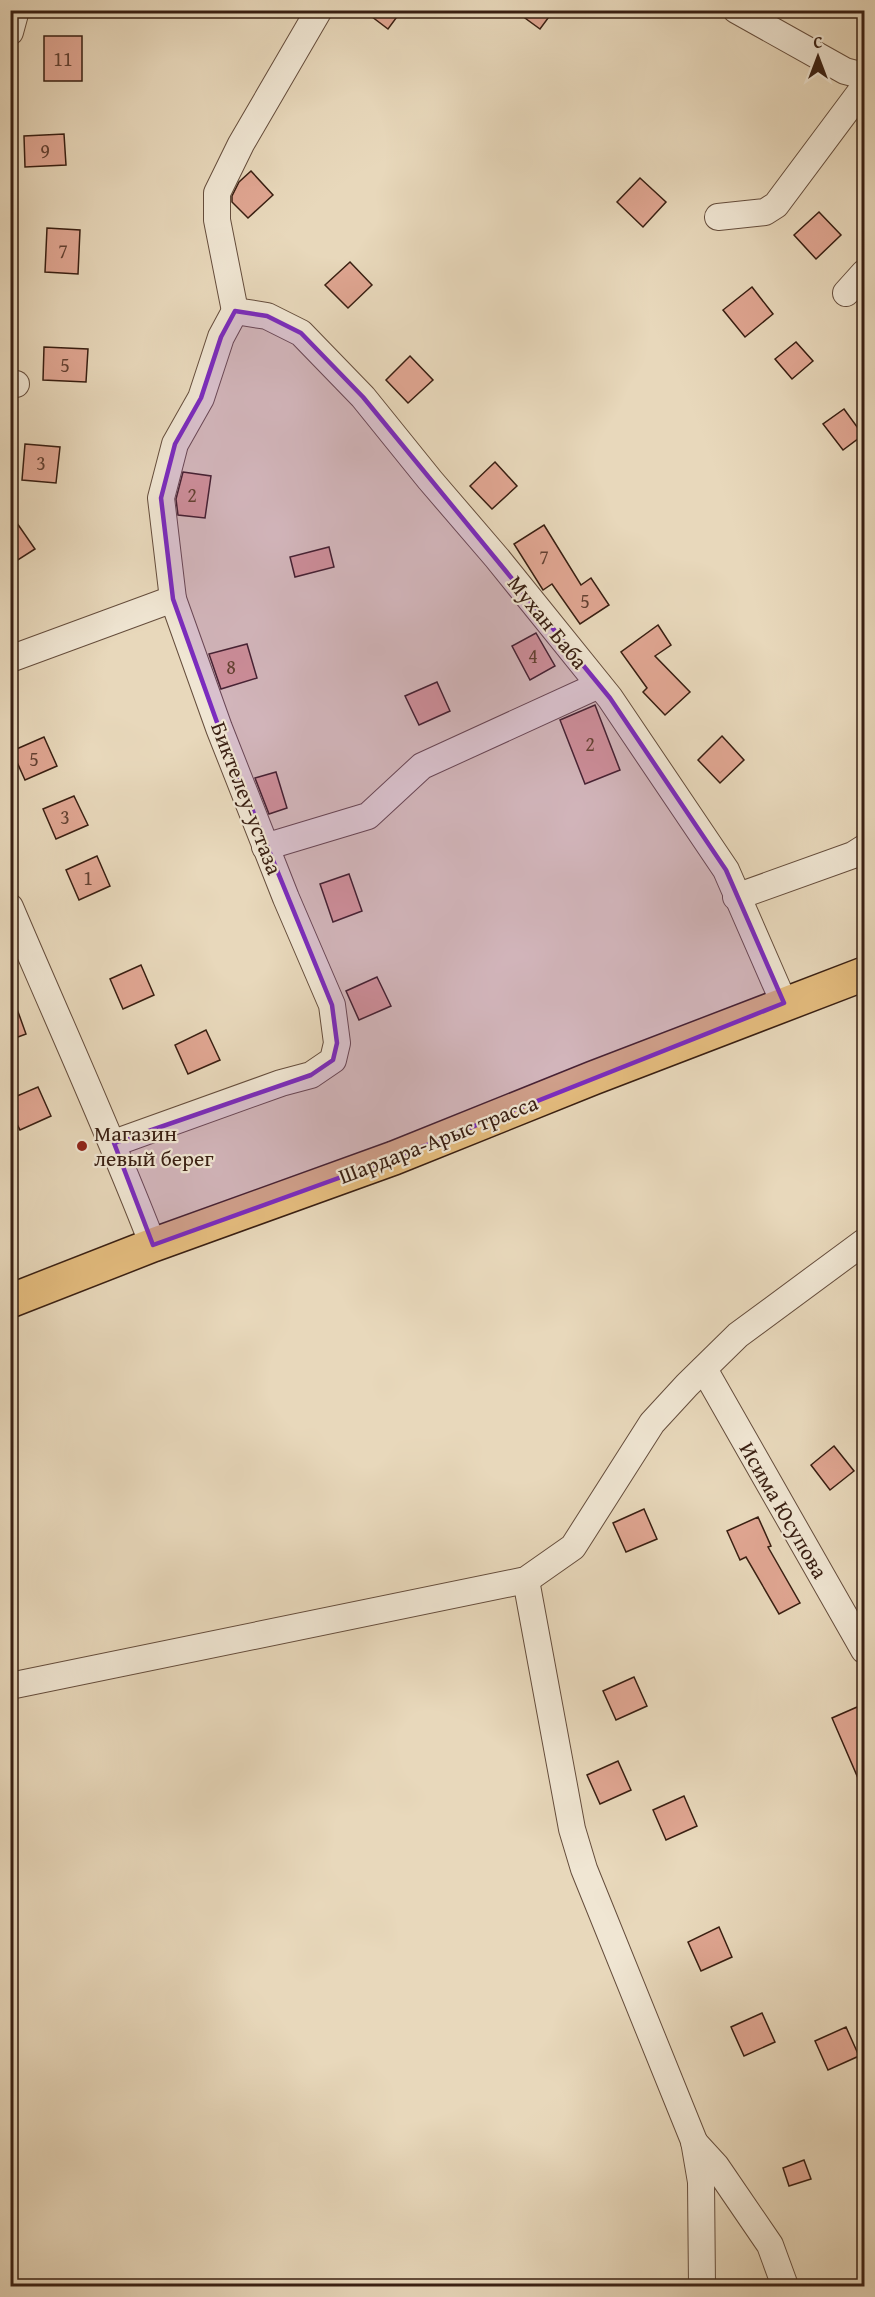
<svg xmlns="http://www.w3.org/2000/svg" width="875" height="2297" font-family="'Gentium Book Plus',serif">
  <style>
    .building { fill: #e0a692; stroke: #391f12; stroke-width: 1.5 }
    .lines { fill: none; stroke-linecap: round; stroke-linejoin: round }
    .minor-casing { stroke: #654d3c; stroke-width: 28 }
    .major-casing { stroke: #391f12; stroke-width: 36 }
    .minor { stroke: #f0e6d3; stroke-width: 26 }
    .major { stroke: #e4bc7e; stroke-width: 33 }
    .marked { fill: #7b2cbf; fill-opacity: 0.2; stroke: #7b2cbf; stroke-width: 4.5; stroke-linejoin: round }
    .poi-dot { fill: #8f2418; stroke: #f0e6d3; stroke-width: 2 }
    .labels { text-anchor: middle; stroke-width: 4.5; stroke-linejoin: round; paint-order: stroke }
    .number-label { font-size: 20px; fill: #634132 }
    .street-label { font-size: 22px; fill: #391f12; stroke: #f0e6d3 }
    .poi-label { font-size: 22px; fill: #391f12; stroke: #f0e6d3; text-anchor: start }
  </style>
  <rect width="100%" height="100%" fill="#e8d8bb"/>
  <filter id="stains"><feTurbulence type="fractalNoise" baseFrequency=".00333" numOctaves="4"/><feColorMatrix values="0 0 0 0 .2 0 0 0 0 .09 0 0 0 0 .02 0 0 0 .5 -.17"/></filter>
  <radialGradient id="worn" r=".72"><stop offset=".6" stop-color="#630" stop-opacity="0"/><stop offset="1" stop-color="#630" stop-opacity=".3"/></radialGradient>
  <!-- building -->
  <g class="building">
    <path d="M 363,10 L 402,10 L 388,29 Z"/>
    <path d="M 514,10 L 554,10 L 540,29 Z"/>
    <rect x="44" y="36" width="38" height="45"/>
    <path d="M 64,134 L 66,165 L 25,167 L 24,136 Z"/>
    <path d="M 251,171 L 273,195 L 248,218 L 232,202 L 232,196 L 239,182 Z"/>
    <path d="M 640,178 L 666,202 L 643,227 L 617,202 Z"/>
    <path d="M 819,212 L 841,235 L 816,259 L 794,235 Z"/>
    <path d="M 47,228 L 80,230 L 78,274 L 45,272 Z"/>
    <path d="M 350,262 L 372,285 L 348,308 L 325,285 Z"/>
    <path d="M 752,287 L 773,314 L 745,337 L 723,310 Z"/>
    <path d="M 796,342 L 813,361 L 792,379 L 775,359 Z"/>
    <path d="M 44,347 L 88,349 L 86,382 L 43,380 Z"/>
    <path d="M 410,356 L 433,380 L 408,403 L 386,380 Z"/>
    <path d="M 844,409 L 863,435 L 843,450 L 823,424 Z"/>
    <path d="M 25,444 L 60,447 L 56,483 L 22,480 Z"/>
    <path d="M 495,462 L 517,486 L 492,509 L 470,486 Z"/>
    <path d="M 183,472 L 211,476 L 205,518 L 178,515 L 176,499 Z"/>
    <path d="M 10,513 L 35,549 L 10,565 Z"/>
    <path d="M 544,525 L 581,585 L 591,578 L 609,605 L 580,624 L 552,584 L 543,590 L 514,544 Z"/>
    <path d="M 329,547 L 334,567 L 295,577 L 290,557 Z"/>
    <path d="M 658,625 L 671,645 L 655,656 L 690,692 L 665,715 L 643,692 L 647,688 L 621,652 Z"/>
    <path d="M 536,633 L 555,666 L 530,680 L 512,646 Z"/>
    <path d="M 247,644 L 257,678 L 221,689 L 209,654 Z"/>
    <path d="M 437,682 L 450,711 L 419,725 L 405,696 Z"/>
    <path d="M 595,705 L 620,770 L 585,784 L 560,720 Z"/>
    <path d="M 722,736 L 744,760 L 720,783 L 698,760 Z"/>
    <path d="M 44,737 L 57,766 L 25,780 L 12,751 Z"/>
    <path d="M 276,772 L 287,808 L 269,814 L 255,778 Z"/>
    <path d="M 74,796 L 88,825 L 56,839 L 43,809 Z"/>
    <path d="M 97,856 L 110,886 L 79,900 L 66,870 Z"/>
    <path d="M 349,874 L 362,911 L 333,922 L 320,884 Z"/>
    <path d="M 141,965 L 154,995 L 123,1009 L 110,979 Z"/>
    <path d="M 377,977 L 391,1006 L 359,1020 L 346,991 Z"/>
    <path d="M 12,995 L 26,1034 L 10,1040 L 10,996 Z"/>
    <path d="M 206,1030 L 220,1060 L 188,1074 L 175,1045 Z"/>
    <path d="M 38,1087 L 51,1116 L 20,1130 L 10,1110 L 10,1099 Z"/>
    <path d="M 834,1446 L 854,1471 L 830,1490 L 811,1465 Z"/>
    <path d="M 644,1509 L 657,1539 L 626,1552 L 613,1523 Z"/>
    <path d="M 758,1517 L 771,1546 L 768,1547 L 800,1603 L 779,1614 L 746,1557 L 740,1560 L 727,1531 Z"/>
    <path d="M 634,1677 L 647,1706 L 616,1720 L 603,1691 Z"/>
    <path d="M 864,1704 L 864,1792 L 832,1718 Z"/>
    <path d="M 618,1761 L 631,1790 L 600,1804 L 587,1775 Z"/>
    <path d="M 684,1796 L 697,1826 L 666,1840 L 653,1810 Z"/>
    <path d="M 719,1927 L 732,1957 L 701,1971 L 688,1942 Z"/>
    <path d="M 762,2013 L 775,2042 L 744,2056 L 731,2027 Z"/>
    <path d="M 846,2027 L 859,2056 L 828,2070 L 815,2041 Z"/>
    <path d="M 804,2160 L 811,2179 L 789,2186 L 783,2168 Z"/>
  </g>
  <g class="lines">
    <defs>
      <g id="minor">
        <path d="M 736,10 L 845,71 L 864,76"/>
        <path d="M 10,32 L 16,10"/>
        <path d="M 718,217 L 765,212 L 776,205 L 864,87"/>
        <path d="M 846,293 L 864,273"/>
        <path d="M 235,311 L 267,316 L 301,333 L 363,397 L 430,480 L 497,558 L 610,698 L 726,870 L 784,1003"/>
        <path d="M 235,311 L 217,220 L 217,193 L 241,144 L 319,10"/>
        <path d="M 10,384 L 16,384"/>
        <path d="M 10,659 L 173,599"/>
        <path d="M 265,847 L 368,816 L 422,766 L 599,685"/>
        <path d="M 736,897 L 853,855 L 864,848"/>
        <path d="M 10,907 C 58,1020 109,1131 153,1245"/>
        <path d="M 114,1143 L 281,1083 L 311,1075 L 333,1060 L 337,1043 L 332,1005 L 286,898 L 219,728 L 173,599 L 161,498 L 175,444 L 201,398 L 221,337 L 235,311"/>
        <path d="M 704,1369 L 864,1650"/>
        <path d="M 526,1580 L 572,1829 L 584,1869 L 694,2141 L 701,2182 L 702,2286"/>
        <path d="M 10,1686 L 526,1580 L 573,1547 L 652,1423 L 687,1385 L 738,1335 L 864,1242"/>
        <path d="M 694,2142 L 716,2166 L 770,2245 L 785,2286"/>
      </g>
      <path id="major" d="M 10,1301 L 153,1245 L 394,1158 L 593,1078 L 864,974"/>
    </defs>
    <!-- minor casing -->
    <use href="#minor" class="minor-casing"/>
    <!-- major casing -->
    <use href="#major" class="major-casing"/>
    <!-- minor -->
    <use href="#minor" class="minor"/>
    <!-- major -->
    <use href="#major" class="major"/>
  </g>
  <!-- marked area -->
  <path class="marked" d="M 235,311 L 267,316 L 301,333 L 363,397 L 610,698 L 726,870 L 784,1003 L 394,1158 L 153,1245 L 114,1143 L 311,1075 L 333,1060 L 337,1043 L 332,1005 L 219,728 L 173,599 L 161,498 L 175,444 L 201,398 L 221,337 Z"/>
  <!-- markers -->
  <circle class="poi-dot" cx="82" cy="1146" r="6"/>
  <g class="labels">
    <!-- number labels -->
    <g class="number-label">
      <text x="63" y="66">11</text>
      <text x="45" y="158">9</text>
      <text x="63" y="258">7</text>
      <text x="65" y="372">5</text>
      <text x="41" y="470">3</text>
      <text x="192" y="502">2</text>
      <text x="544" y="564">7</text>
      <text x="585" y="608">5</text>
      <text x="533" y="663">4</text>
      <text x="231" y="674">8</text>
      <text x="590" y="751">2</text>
      <text x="34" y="766">5</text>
      <text x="65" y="824">3</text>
      <text x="88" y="885">1</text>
    </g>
    <!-- street labels -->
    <g class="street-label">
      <text transform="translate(548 622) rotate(51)" y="8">Мухан Баба</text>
      <text transform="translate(247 798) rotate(69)" y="8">Биктелеу-устаза</text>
      <text transform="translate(438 1139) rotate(-21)" y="8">Шардара-Арыс трасса</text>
      <text transform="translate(784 1510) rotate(60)" y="8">Исима Юсупова</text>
    </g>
    <!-- poi labels -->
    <g class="poi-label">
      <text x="94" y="1141">Магазин<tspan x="94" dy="25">левый берег</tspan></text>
    </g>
  </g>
  <!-- margin -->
  <rect width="875" height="2297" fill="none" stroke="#e8d8bb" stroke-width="36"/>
  <rect x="12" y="12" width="851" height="2273" fill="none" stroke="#391f12" stroke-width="3"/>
  <rect x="18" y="18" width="839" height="2261" fill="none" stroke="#391f12" stroke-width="1.5"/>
  <!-- north arrow -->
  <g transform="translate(818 57)" stroke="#f0e6d3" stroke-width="4.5" paint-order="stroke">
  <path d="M0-4.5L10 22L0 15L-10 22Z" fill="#391f12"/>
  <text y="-9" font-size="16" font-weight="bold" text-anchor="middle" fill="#391f12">С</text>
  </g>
  <rect width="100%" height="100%" filter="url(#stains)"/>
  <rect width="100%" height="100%" fill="url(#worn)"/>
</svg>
